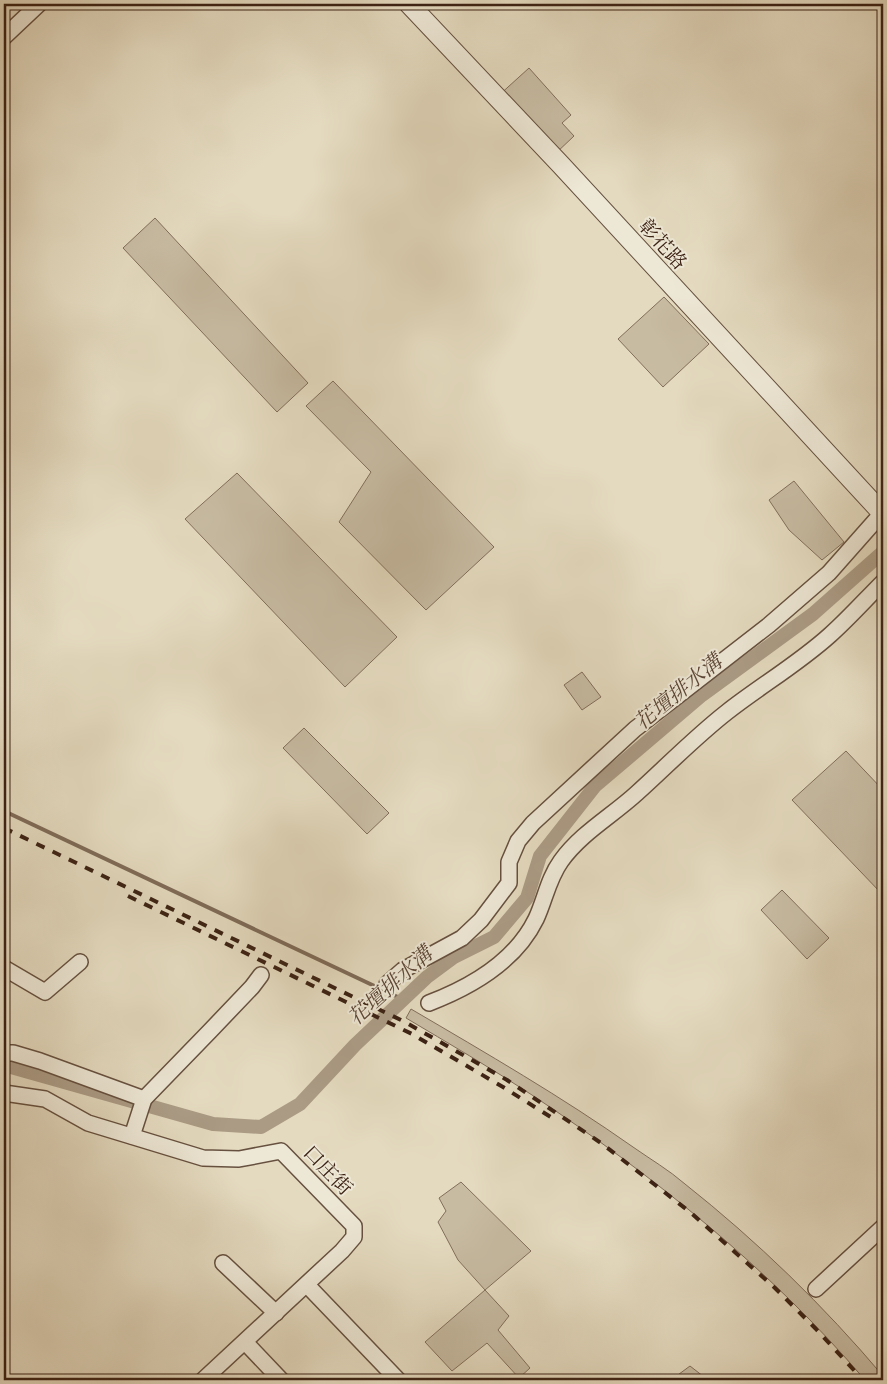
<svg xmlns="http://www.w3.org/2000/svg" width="887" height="1384" font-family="'IM FELL English','Noto Serif TC',serif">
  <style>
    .green { fill: #c7bba2; stroke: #826e5b }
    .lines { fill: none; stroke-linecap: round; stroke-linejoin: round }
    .stream { stroke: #7f6b58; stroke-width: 4 }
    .canal { stroke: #ab9b85; stroke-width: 14 }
    .minor-casing { stroke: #66503f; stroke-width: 18 }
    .tertiary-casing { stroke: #66503f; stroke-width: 21 }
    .minor { stroke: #ede7d5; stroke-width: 15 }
    .tertiary { stroke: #ede7d5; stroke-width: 19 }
    .rail { stroke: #3c2214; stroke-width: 4; stroke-dasharray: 9 9; stroke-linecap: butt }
    .labels { text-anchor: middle; stroke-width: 4; stroke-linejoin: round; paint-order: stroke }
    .street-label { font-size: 20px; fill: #3c2214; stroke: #ede7d5 }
    .water-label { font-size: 21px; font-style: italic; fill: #5d4636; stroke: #ede7d5 }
  </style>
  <rect width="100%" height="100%" fill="#e4dabf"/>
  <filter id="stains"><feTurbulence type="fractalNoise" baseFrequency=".004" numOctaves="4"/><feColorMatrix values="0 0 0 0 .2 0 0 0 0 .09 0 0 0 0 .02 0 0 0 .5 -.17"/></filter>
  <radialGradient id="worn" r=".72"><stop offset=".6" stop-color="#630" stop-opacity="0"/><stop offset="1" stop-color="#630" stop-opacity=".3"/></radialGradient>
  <!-- green -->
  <g class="green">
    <path d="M 529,68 L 571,115 L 562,123 L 574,136 L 555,154 L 497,97 Z"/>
    <path d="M 155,218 L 308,383 L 277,412 L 123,248 Z"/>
    <path d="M 664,297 L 709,344 L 663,387 L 618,339 Z"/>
    <path d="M 333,381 L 494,547 L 426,610 L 339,522 L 371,472 L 306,406 Z"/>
    <path d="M 237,473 L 397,637 L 345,687 L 185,519 Z"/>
    <path d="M 794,481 L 844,542 L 822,560 L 789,530 L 769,500 Z"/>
    <path d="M 582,672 L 601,697 L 582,710 L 564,685 Z"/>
    <path d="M 304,728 L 389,813 L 367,834 L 283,748 Z"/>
    <path d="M 846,751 L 883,790 L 883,890 L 881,893 L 792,800 Z"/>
    <path d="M 782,890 L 829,938 L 807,959 L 761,910 Z"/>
    <path d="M 411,1009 C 486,1053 562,1097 633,1147 C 650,1159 669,1170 685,1184 C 757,1241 824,1306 883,1376 L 883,1380 L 865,1380 C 769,1268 654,1176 532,1095 C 491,1068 448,1043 406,1018 Z"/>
    <path d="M 461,1182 L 531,1251 L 485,1290 L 509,1316 L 498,1330 L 530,1368 L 519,1378 L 487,1343 L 452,1371 L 425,1342 L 485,1290 L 458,1260 L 438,1222 L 446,1211 L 439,1198 Z"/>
    <path d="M 690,1366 L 708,1380 L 671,1380 Z"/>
  </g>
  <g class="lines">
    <!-- stream -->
    <path class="stream" d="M 4,811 L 402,999"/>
    <!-- canal -->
    <path class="canal" d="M 4,1065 L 213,1124 L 261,1127 L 300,1104 L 355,1045 L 427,977 L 454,957 L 494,937 L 527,898 L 540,856 L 595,786 L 702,695 L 813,614 L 883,552"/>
    <defs>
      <g id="minor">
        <path d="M 4,37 L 39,4"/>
        <path d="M 4,968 L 45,992 L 80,962"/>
        <path d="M 387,984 L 403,970 L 462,938 L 481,920 L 509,883 L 509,862 L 518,841 L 533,823 L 635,729 L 769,625 L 829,573 L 883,512"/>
        <path d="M 429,1003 C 471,987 515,962 536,919 C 545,900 548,879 561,861 C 581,833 612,816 637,793 C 667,766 695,737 727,712 C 760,686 798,664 830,635 C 848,619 865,600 883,582"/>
        <path d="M 4,1053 L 13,1053 L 40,1061 L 144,1099"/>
        <path d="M 4,1093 L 45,1099 L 88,1123 L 203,1158 L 239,1159 L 281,1151 L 354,1226 L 354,1237 L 342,1251 L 203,1380"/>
        <path d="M 132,1136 L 144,1099 L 210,1031 L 252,987 L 261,975"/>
        <path d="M 223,1263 L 276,1313"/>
        <path d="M 307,1285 L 398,1380"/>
        <path d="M 816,1289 L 883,1227"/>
        <path d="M 245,1342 L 281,1380"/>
      </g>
      <path id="tertiary" d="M 409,4 L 561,165 L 883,514"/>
    </defs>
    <!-- minor casing -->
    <use href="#minor" class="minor-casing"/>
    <!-- tertiary casing -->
    <use href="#tertiary" class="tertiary-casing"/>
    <!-- minor -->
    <use href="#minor" class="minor"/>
    <!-- tertiary -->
    <use href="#tertiary" class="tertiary"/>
    <!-- rail -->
    <g class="rail">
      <path d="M 4,828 L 405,1022 L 507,1080 L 601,1143 L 690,1212 L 775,1288 L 816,1329 L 863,1380"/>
      <path d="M 128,896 L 412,1034 L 503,1087 L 557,1121"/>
    </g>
  </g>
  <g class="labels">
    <!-- street labels -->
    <g class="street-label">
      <text transform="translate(663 244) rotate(48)" y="7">彰花路</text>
      <text transform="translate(328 1170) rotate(46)" y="7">口庄街</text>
    </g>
    <!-- water labels -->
    <g class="water-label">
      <text transform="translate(678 692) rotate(-39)" y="7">花壇排水溝</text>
      <text transform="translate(390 986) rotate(-42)" y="7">花壇排水溝</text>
    </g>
  </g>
  <!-- margin -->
  <rect width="887" height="1384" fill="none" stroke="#e4dabf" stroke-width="20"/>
  <rect x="5" y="5" width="877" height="1374" fill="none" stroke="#3c2214" stroke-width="2.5"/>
  <rect x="10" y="10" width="867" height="1364" fill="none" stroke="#3c2214"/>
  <rect width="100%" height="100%" filter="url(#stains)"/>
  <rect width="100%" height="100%" fill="url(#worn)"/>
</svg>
